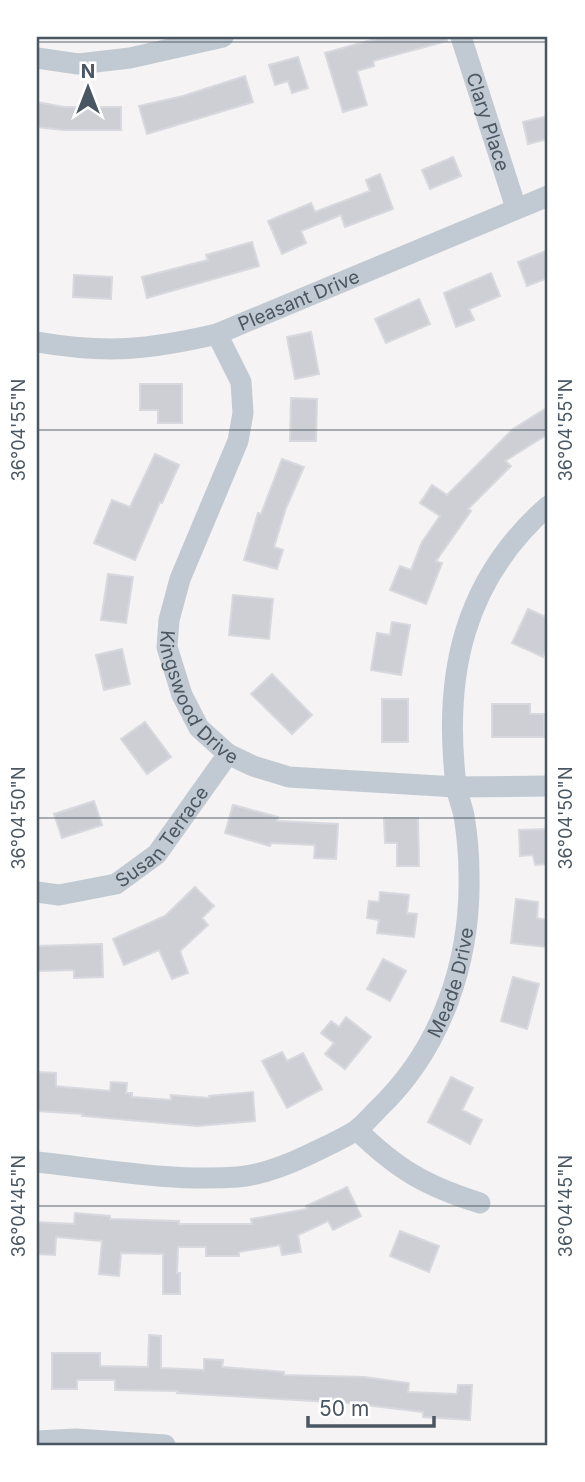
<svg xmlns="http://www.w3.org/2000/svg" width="585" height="1482" font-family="Inter,sans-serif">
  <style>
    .building { fill: #cdcfd5; stroke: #d7d9de; stroke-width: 2 }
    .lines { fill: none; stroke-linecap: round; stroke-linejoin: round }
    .minor { stroke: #c1cad2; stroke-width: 21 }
    .ticks { fill: none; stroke: #4a5661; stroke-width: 2; stroke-opacity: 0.45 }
    .labels { text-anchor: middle; stroke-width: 5; stroke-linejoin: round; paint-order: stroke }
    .street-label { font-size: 19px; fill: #4a5661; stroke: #fff }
    .neatline { fill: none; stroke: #4a5661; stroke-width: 2.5 }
    .ticks-label { font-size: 18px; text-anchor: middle; fill: #4a5661 }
  </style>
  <rect width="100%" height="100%" fill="#f5f3f3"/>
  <!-- building -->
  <g class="building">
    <path d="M 382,37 L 447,37 L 447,41 L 373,61 L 374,66 L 357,71 L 367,105 L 343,112 L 325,53 Z"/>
    <path d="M 298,57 L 308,88 L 292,93 L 288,81 L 275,85 L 269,65 Z"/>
    <path d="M 245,76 L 253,102 L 147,134 L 139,106 L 183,96 Z"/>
    <path d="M 37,102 L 64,107 L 121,107 L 121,130 L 64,130 L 37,127 Z"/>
    <path d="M 548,116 L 548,139 L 528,144 L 523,122 Z"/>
    <path d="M 453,157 L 461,176 L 430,189 L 422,170 Z"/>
    <path d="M 380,174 L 393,209 L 345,227 L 341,215 L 301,231 L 306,243 L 282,254 L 268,221 L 311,203 L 315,212 L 370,191 L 366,180 Z"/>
    <path d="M 252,242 L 259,266 L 147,298 L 142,277 L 208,260 L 206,255 Z"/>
    <path d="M 548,250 L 548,278 L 527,286 L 518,262 Z"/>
    <path d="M 491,273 L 500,296 L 469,309 L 474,320 L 456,327 L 444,293 Z"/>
    <path d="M 74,275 L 112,277 L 111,299 L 73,297 Z"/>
    <path d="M 419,299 L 430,324 L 386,343 L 375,319 Z"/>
    <path d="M 311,332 L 319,374 L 295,379 L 287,337 Z"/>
    <path d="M 140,384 L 182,384 L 182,423 L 158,423 L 158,410 L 140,410 Z"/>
    <path d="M 291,398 L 317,399 L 316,441 L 290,441 Z"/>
    <path d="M 548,407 L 548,434 L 505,461 L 511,466 L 468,509 L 471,511 L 436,561 L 442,563 L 426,604 L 390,590 L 400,566 L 411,570 L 422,542 L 440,516 L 420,503 L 432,485 L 447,495 L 513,429 Z"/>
    <path d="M 155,454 L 179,465 L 162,503 L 160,502 L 135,560 L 94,543 L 112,500 L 130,507 Z"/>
    <path d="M 282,459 L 304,467 L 286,508 L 274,547 L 283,550 L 277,569 L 244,560 L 258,513 L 261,514 Z"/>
    <path d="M 108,574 L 133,577 L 126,623 L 101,620 Z"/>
    <path d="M 233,595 L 273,599 L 269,639 L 229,635 Z"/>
    <path d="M 528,609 L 548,618 L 548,645 L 543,657 L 512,643 Z"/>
    <path d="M 392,622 L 410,625 L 401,675 L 371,670 L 377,633 L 390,635 Z"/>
    <path d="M 122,649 L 130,684 L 104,690 L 96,655 Z"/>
    <path d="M 272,674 L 312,715 L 292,734 L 251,694 Z"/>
    <rect x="382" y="699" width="26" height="43"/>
    <path d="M 492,704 L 530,704 L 530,714 L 544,714 L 544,737 L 492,737 Z"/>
    <path d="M 145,722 L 171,757 L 147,774 L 121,739 Z"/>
    <path d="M 94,801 L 102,825 L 62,838 L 54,814 Z"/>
    <path d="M 233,805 L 278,817 L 277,821 L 338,824 L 336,859 L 314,858 L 315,845 L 271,843 L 270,846 L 225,833 Z"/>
    <path d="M 384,818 L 418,818 L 419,866 L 397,866 L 397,843 L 385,843 Z"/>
    <path d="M 548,829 L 548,864 L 535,865 L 533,855 L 520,856 L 519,830 Z"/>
    <path d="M 195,887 L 214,906 L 202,918 L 208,925 L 180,951 L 188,973 L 172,979 L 159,950 L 124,965 L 113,939 L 165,916 Z"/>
    <path d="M 380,892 L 409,895 L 407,913 L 417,914 L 414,937 L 377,933 L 379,920 L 367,918 L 369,901 L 379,902 Z"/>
    <path d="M 516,899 L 538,902 L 537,918 L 547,920 L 546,947 L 511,943 Z"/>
    <path d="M 102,944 L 103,977 L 74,978 L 74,970 L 37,971 L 37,946 Z"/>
    <path d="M 383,959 L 406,971 L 390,1001 L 367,989 Z"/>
    <path d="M 513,977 L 539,984 L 527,1029 L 501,1021 Z"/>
    <path d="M 346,1017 L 371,1037 L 345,1069 L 325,1054 L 334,1043 L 321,1033 L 331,1021 L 339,1027 Z"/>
    <path d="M 282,1052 L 287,1061 L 303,1053 L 322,1089 L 287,1108 L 262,1061 Z"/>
    <path d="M 37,1072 L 56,1073 L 56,1086 L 64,1087 L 110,1091 L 111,1082 L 127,1083 L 126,1093 L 132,1093 L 132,1097 L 171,1100 L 171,1095 L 209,1098 L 209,1096 L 253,1092 L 255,1121 L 197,1126 L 82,1116 L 83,1114 L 37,1111 Z"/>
    <path d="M 451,1077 L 473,1088 L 462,1110 L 482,1120 L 470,1144 L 428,1122 Z"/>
    <path d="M 347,1187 L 361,1216 L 333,1230 L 328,1221 L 298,1235 L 301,1252 L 282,1255 L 280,1245 L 239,1252 L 239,1256 L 206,1256 L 206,1247 L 178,1247 L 177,1273 L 180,1273 L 180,1294 L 163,1294 L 163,1254 L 121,1253 L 119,1276 L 99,1274 L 102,1241 L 56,1237 L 55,1255 L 37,1254 L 37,1222 L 74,1224 L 75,1213 L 110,1216 L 110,1219 L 179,1221 L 179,1224 L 252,1224 L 251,1219 L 307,1209 L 306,1206 Z"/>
    <path d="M 400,1231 L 439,1246 L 429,1272 L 390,1256 Z"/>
    <path d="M 149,1335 L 161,1336 L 161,1368 L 204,1370 L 204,1359 L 223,1360 L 222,1367 L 284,1372 L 284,1375 L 364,1377 L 409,1383 L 408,1392 L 457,1394 L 458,1385 L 472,1385 L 470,1420 L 423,1417 L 423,1412 L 348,1403 L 177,1393 L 178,1391 L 115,1390 L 115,1380 L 77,1380 L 77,1389 L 52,1389 L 52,1353 L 100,1353 L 100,1366 L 148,1367 Z"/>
  </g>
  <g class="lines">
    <!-- minor -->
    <g class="minor">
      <path id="s1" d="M 461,37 L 516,208"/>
      <path d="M 37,58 L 78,64 L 130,58 L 223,37"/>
      <path id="s2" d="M 217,334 L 241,382 L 243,413 L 238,441 L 180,579 L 169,620 L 167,647 L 182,695 L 199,728 L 228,754 L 253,766 L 289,777 L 456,787 L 548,786"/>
      <path id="s3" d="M 37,342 C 107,354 148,350 217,334 L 548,196"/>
      <path id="s4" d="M 37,892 L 59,895 L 116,884 L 157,854 L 228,754"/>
      <path d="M 357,1130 C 398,1170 426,1186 480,1203"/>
      <path id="s5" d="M 37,1162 C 102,1169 171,1182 238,1177 C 261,1175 287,1165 308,1155 C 324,1147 341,1140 355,1131 C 364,1125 371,1116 378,1109 C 442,1048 471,961 469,874 C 469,855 467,834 464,816 C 462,805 457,795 456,785 C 443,675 463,581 548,506"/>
      <path d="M 37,1441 L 76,1439 L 165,1445"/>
    </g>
  </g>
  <!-- ticks -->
  <path class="ticks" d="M 37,42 L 548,42M 37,430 L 548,430M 37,818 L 548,818M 37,1206 L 548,1206"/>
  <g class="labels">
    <!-- street labels -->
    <g class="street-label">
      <text dy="7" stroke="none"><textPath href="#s1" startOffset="89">Clary Place</textPath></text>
      <text dy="7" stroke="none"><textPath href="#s3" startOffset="270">Pleasant Drive</textPath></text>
      <text dy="7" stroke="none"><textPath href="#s2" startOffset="392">Kingswood Drive</textPath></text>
      <text dy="7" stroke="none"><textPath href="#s4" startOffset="147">Susan Terrace</textPath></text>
      <text dy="7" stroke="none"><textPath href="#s5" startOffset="509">Meade Drive</textPath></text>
    </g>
  </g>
  <!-- border -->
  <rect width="585" height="1482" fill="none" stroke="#ffffff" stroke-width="77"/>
  <!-- north arrow -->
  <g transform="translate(88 88)" stroke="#ffffff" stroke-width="5" paint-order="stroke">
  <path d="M0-5L12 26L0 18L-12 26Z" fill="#4a5661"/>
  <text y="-10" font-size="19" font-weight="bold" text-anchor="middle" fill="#4a5661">N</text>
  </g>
  <!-- scale -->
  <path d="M308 1416v10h126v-10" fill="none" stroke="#4a5661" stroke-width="3.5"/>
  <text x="319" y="1416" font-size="21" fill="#4a5661" stroke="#ffffff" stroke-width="5" paint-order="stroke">50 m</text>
  <rect x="38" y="38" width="508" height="1406" class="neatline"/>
  <g class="ticks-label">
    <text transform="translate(19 430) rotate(-90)" y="6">36°04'55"N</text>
    <text transform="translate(566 430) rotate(-90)" y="6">36°04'55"N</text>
    <text transform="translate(19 818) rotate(-90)" y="6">36°04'50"N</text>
    <text transform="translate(566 818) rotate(-90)" y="6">36°04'50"N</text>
    <text transform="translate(19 1206) rotate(-90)" y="6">36°04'45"N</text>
    <text transform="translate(566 1206) rotate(-90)" y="6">36°04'45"N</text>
  </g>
</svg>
